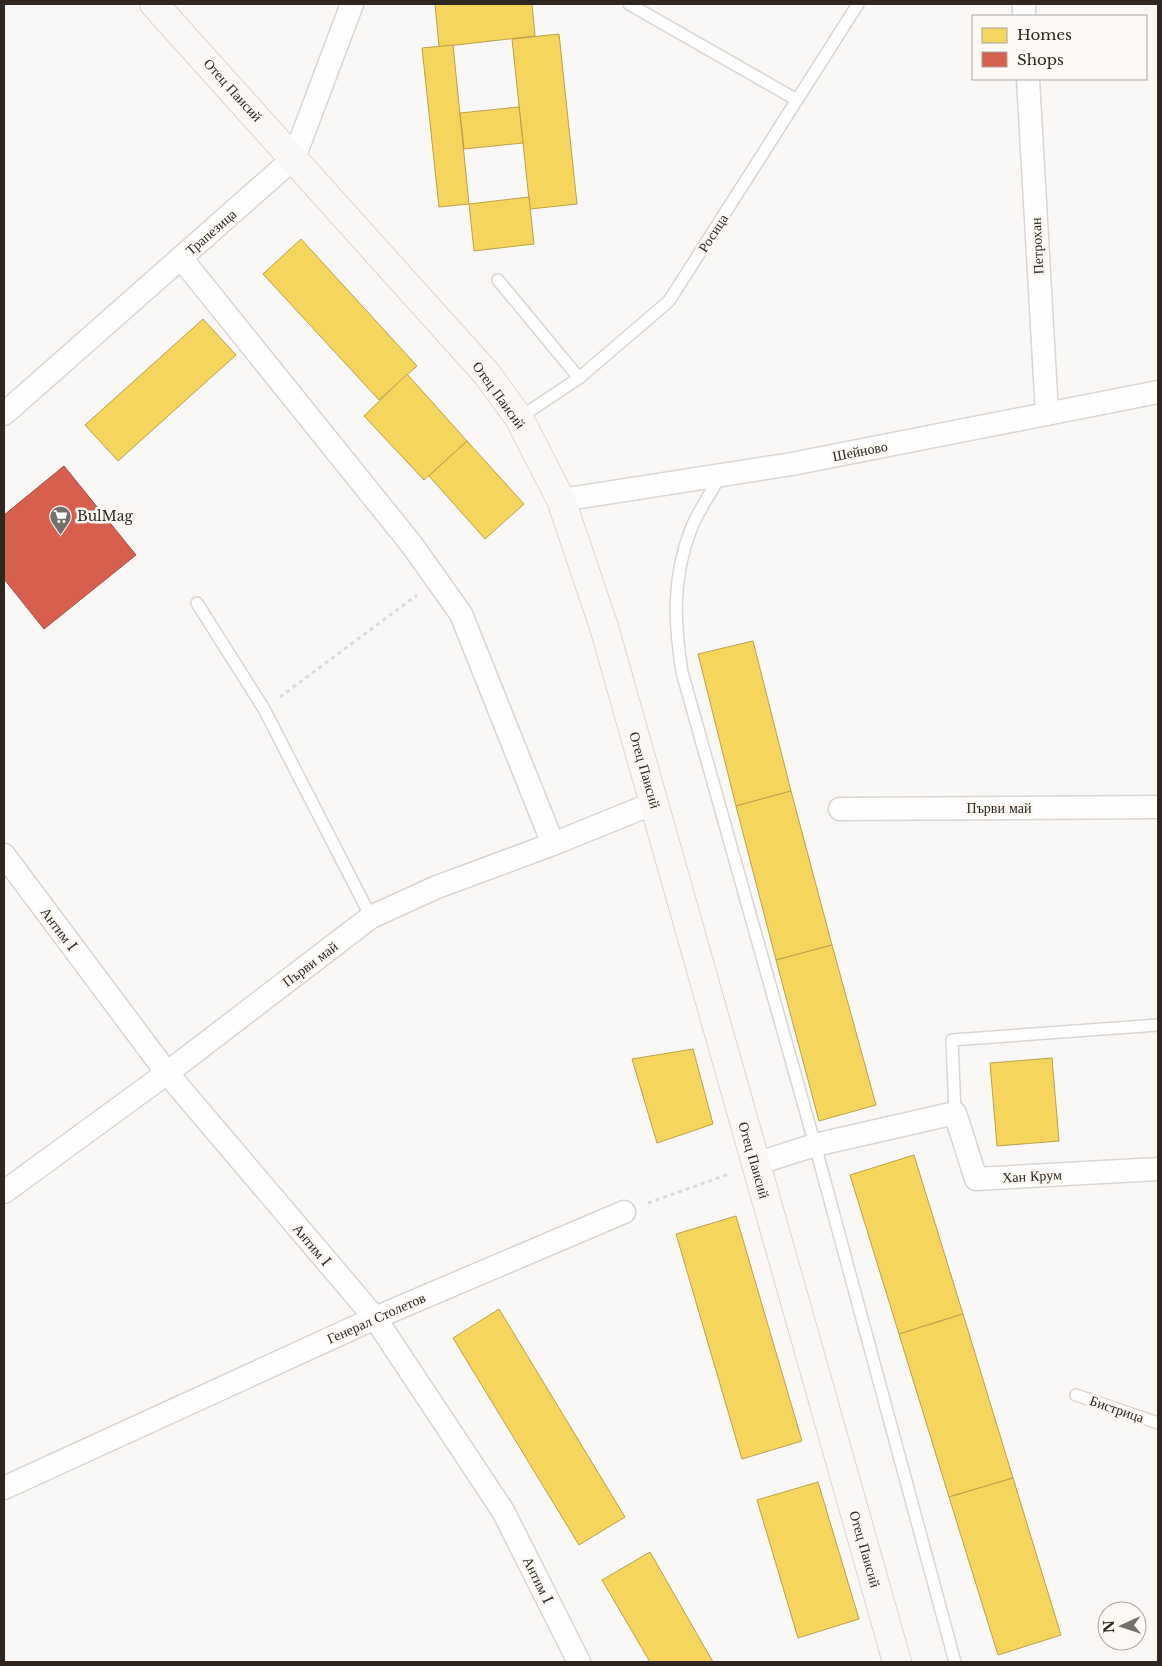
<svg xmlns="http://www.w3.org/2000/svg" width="1162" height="1666" font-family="'Libre Baskerville',serif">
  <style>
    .homes { fill: #f6d55c; stroke: #baa04a }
    .shops { fill: #d6604d; stroke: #a44f3f }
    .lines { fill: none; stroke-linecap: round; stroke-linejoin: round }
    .lane-casing { stroke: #dad5d1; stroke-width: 14 }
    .street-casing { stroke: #dad5d1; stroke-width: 25 }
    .secondary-casing { stroke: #dad5d1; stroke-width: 30 }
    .path { stroke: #dbd9d9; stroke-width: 3; stroke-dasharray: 4 4; stroke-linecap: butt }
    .lane { stroke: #fefefe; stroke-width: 11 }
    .street { stroke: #fefefe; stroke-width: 22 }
    .secondary { stroke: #faf8f7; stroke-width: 28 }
    .labels { text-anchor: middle; stroke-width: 5; stroke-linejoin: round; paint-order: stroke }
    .street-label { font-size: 14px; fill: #2e261f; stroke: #fcf8f4 }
    .poi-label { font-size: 14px; fill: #2e261f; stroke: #fcf8f4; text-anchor: start }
  </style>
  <rect width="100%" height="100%" fill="#faf8f6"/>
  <!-- homes -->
  <g class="homes">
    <path d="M 435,4 L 532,4 L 535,36 L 439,47 Z"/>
    <path d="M 559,34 L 577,204 L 530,209 L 512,39 Z"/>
    <path d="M 453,45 L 469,204 L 439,207 L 422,48 Z"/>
    <path d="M 519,107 L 523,143 L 464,149 L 460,113 Z"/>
    <path d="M 529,197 L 534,244 L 474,251 L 469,204 Z"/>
    <path d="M 301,239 L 417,366 L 379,400 L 263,274 Z"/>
    <path d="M 203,319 L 236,355 L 118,461 L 85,425 Z"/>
    <path d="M 407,374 L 467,441 L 424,480 L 364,416 Z"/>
    <path d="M 467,441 L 524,504 L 485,539 L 429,476 Z"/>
    <path d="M 753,641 L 791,791 L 736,806 L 698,654 Z"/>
    <path d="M 791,791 L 832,945 L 776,960 L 736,806 Z"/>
    <path d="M 832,945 L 876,1105 L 819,1121 L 776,960 Z"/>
    <path d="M 693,1049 L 713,1124 L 657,1143 L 632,1059 Z"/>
    <path d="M 1052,1058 L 1059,1141 L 997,1146 L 990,1063 Z"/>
    <path d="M 914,1155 L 963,1314 L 899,1334 L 850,1175 Z"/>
    <path d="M 736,1216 L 802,1441 L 742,1459 L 676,1234 Z"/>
    <path d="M 499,1309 L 625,1517 L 579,1545 L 453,1338 Z"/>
    <path d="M 963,1314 L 1013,1478 L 949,1497 L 899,1334 Z"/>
    <path d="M 1013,1478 L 1061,1635 L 998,1655 L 949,1497 Z"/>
    <path d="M 818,1482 L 859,1619 L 798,1638 L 757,1500 Z"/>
    <path d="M 650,1552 L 713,1662 L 650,1662 L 602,1580 Z"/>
  </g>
  <!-- shops -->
  <path class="shops" d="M 64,466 L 136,555 L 44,629 L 4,579 L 4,515 Z"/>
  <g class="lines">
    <defs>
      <g id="lane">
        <path d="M 629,4 L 797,100"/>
        <path d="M 498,280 L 579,378"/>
        <path d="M 519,418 L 579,378 L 669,301 L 858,4"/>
        <path d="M 720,476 C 711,493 698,511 691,529 C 672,578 674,622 682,672 L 815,1145 L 955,1662"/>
        <path d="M 197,603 L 264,709 L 371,917"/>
        <path d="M 955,1113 L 952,1040 L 1158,1025"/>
        <path d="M 1076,1395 L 1158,1423"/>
      </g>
      <g id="street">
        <path d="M 1024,4 L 1024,16"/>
        <path d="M 1028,79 L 1047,414"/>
        <path d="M 181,258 L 412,545 L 461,614 L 553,844"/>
        <path d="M 4,414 L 294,158 L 352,4"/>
        <path d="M 561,500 L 792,464 L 1158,392"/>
        <path d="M 840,809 L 1158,807"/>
        <path d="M 4,855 L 167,1073 L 375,1318 L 503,1511 L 579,1662"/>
        <path d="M 755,1164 L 815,1145 L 955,1113 L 976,1179 L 1158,1169"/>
        <path d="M 4,1192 L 167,1073 L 371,917 L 437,887 L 553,844 L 654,803"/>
        <path d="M 4,1488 L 375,1318 L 624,1212"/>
      </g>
      <path id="secondary" d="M 154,4 L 486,373 L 519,418 L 561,500 L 604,627 L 897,1662"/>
    </defs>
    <!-- lane casing -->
    <use href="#lane" class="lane-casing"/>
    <!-- street casing -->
    <use href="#street" class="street-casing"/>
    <!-- secondary casing -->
    <use href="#secondary" class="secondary-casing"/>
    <!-- path -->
    <g class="path">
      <path d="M 280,697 L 417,595"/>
      <path d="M 648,1203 L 729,1174"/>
    </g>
    <!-- lane -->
    <use href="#lane" class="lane"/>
    <!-- street -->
    <use href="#street" class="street"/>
    <!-- secondary -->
    <use href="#secondary" class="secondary"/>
  </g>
  <!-- icons -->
  <defs>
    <symbol id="supermarket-pin" viewBox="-11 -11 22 30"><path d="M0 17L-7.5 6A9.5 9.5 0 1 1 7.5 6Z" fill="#75706a" stroke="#fcf8f4"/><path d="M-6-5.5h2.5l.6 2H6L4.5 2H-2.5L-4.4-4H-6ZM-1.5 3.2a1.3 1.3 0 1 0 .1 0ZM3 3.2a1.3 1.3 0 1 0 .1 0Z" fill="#fff"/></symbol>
  </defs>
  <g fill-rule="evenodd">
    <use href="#supermarket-pin" x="48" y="504" width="25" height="34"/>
  </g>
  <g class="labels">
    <!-- street labels -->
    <g class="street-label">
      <text transform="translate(233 90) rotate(48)" y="5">Отец Паисий</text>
      <text transform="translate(211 232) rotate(-41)" y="5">Трапезица</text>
      <text transform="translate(713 233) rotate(-57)" y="5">Росица</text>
      <text transform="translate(1037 246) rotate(-93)" y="5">Петрохан</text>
      <text transform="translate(499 395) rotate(54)" y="5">Отец Паисий</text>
      <text transform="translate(860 451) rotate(-11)" y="5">Шейново</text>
      <text transform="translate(645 770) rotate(74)" y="5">Отец Паисий</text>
      <text x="999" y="813">Първи май</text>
      <text transform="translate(59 929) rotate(53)" y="5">Антим I</text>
      <text transform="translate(310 964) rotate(-37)" y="5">Първи май</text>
      <text transform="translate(754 1160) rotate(74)" y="5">Отец Паисий</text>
      <text transform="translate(1032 1176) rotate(-3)" y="5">Хан Крум</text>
      <text transform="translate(312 1245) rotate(50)" y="5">Антим I</text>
      <text transform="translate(376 1318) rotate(-24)" y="5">Генерал Столетов</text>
      <text transform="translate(1117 1409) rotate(19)" y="5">Бистрица</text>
      <text transform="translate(865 1549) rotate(74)" y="5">Отец Паисий</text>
      <text transform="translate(538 1580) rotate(64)" y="5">Антим I</text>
    </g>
    <!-- poi labels -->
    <g class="poi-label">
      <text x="77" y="521">BulMag</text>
    </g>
  </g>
  <!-- border -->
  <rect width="1162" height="1666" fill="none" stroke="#2e261f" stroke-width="10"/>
  <!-- legend -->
  <rect x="972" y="15" width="175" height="65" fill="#fcf8f4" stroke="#aaa49f"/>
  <rect x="982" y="28" width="25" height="15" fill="#f6d55c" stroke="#aaa49f"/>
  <text x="1017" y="40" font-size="15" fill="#2e261f">Homes</text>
  <rect x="982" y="52" width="25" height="15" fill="#d6604d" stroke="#aaa49f"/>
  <text x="1017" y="65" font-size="15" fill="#2e261f">Shops</text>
  <!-- north arrow -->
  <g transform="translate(1122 1626) rotate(267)"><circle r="24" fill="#fcf8f4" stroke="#aaa49f"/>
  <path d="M0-4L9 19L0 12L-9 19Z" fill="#75706a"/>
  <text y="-8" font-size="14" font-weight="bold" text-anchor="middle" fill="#2e261f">N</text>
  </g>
</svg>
